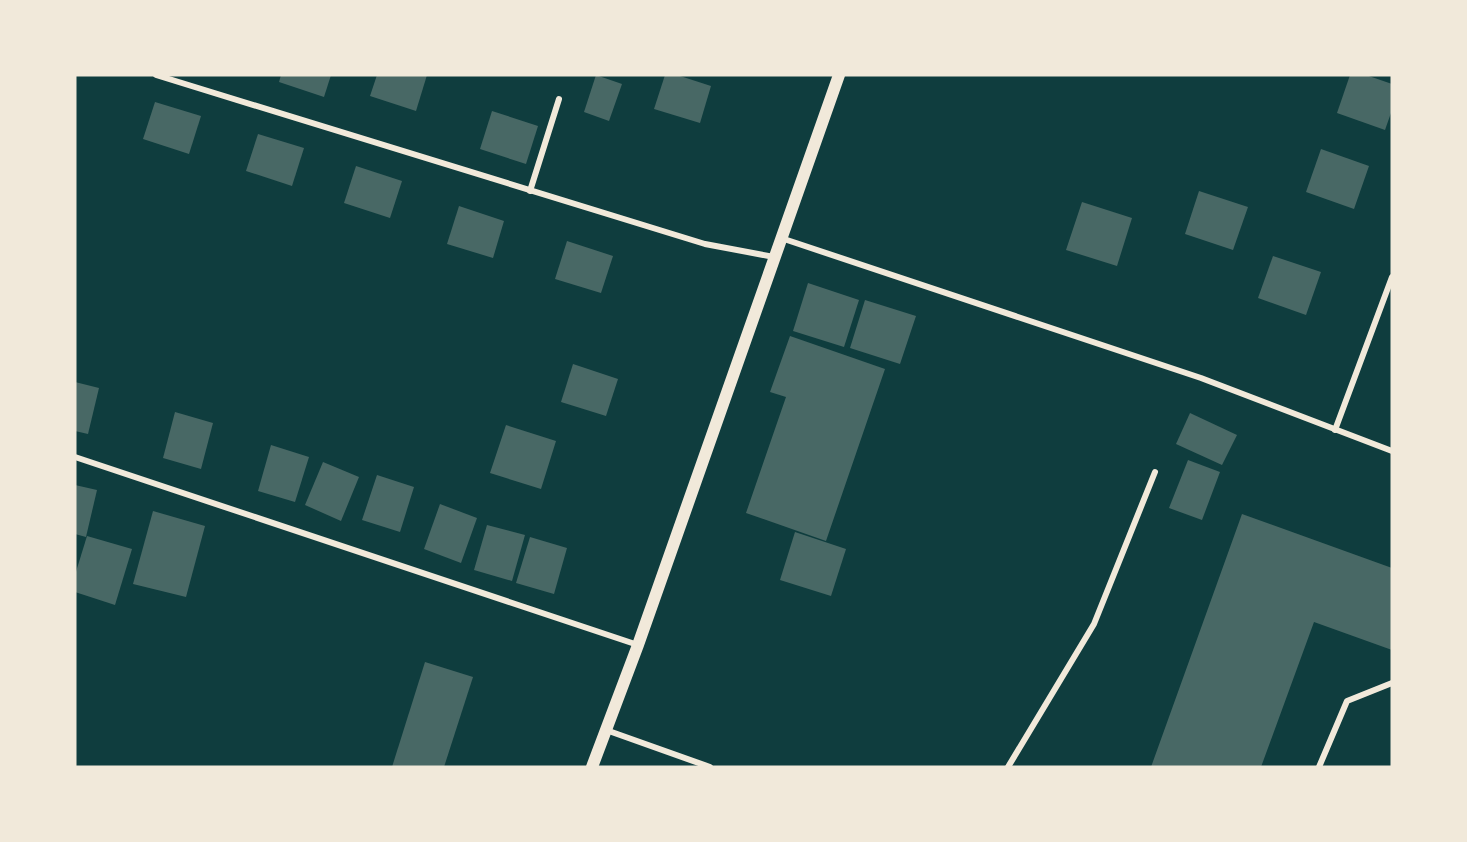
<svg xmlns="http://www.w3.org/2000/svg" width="1467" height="842" font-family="'Exo 2',sans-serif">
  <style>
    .building { fill: #486865 }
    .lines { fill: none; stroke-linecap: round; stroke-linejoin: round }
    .minor { stroke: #f1e9da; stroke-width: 6 }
    .secondary { stroke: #f1e9da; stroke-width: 12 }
  </style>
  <rect width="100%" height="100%" fill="#0f3d3e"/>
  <!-- building -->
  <g class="building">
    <path d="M 281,75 L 331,75 L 324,97 L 279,82 Z"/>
    <path d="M 377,75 L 427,75 L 416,111 L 370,96 Z"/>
    <path d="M 596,75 L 622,84 L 609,121 L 584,112 Z"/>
    <path d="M 665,75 L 677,75 L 711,86 L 700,123 L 654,109 Z"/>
    <path d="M 1350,75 L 1366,75 L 1392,84 L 1392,110 L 1385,130 L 1337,113 Z"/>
    <path d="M 155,102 L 201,116 L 189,154 L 143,139 Z"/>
    <path d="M 492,111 L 538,126 L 526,164 L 480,149 Z"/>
    <path d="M 258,134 L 304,148 L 292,186 L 246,171 Z"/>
    <path d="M 1321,149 L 1369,166 L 1354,209 L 1306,192 Z"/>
    <path d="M 356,166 L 402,181 L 390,218 L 344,203 Z"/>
    <path d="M 1199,191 L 1248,207 L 1233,250 L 1185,234 Z"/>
    <path d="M 1082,202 L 1132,218 L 1117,266 L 1066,250 Z"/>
    <path d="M 459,206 L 504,221 L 493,258 L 447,244 Z"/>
    <path d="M 567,241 L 613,256 L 601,293 L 555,279 Z"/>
    <path d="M 1273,256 L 1321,272 L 1306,315 L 1258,298 Z"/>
    <path d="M 808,283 L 859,300 L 844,347 L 793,331 Z"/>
    <path d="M 865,300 L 916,316 L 900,364 L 850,348 Z"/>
    <path d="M 790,336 L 885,369 L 826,541 L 746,513 L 786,397 L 770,392 Z"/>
    <path d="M 573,364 L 618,379 L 606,416 L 561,402 Z"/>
    <path d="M 75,382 L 99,388 L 88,434 L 75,431 Z"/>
    <path d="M 175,412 L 213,423 L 201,469 L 163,458 Z"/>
    <path d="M 1190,413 L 1237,435 L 1222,465 L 1176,444 Z"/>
    <path d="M 506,425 L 556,441 L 541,489 L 490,473 Z"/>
    <path d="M 271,445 L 309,457 L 295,502 L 258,491 Z"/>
    <path d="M 1188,460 L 1220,472 L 1202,520 L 1169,508 Z"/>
    <path d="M 323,462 L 359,477 L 341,521 L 305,505 Z"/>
    <path d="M 377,475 L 414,487 L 400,532 L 362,520 Z"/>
    <path d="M 75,485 L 97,490 L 86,537 L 75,534 Z"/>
    <path d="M 440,504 L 477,518 L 461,563 L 424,549 Z"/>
    <path d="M 153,511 L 205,526 L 186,597 L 133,584 Z"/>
    <path d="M 1242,514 L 1392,568 L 1392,650 L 1314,622 L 1261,767 L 1151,767 Z"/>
    <path d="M 487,525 L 525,535 L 512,581 L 474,570 Z"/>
    <path d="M 795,532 L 846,549 L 831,596 L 780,580 Z"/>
    <path d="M 87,536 L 132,549 L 115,605 L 75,592 L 75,575 Z"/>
    <path d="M 530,537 L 567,548 L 554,594 L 516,583 Z"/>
    <path d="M 425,662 L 473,677 L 444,767 L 392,767 Z"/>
  </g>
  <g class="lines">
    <!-- minor -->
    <g class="minor">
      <path d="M 156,75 L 705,244 L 774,257"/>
      <path d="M 530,191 L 559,99"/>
      <path d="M 781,238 L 1201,378 L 1392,451"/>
      <path d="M 1335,430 L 1392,277"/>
      <path d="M 75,457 L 638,645"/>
      <path d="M 606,730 L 710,767"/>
      <path d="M 1008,767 L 1094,624 L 1155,472"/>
      <path d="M 1319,767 L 1347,701 L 1392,683"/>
    </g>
    <!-- secondary -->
    <path class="secondary" d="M 592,767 L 638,645 L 839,75"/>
  </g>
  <!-- border -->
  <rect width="1467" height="842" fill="none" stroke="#f1e9da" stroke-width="153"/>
</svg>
